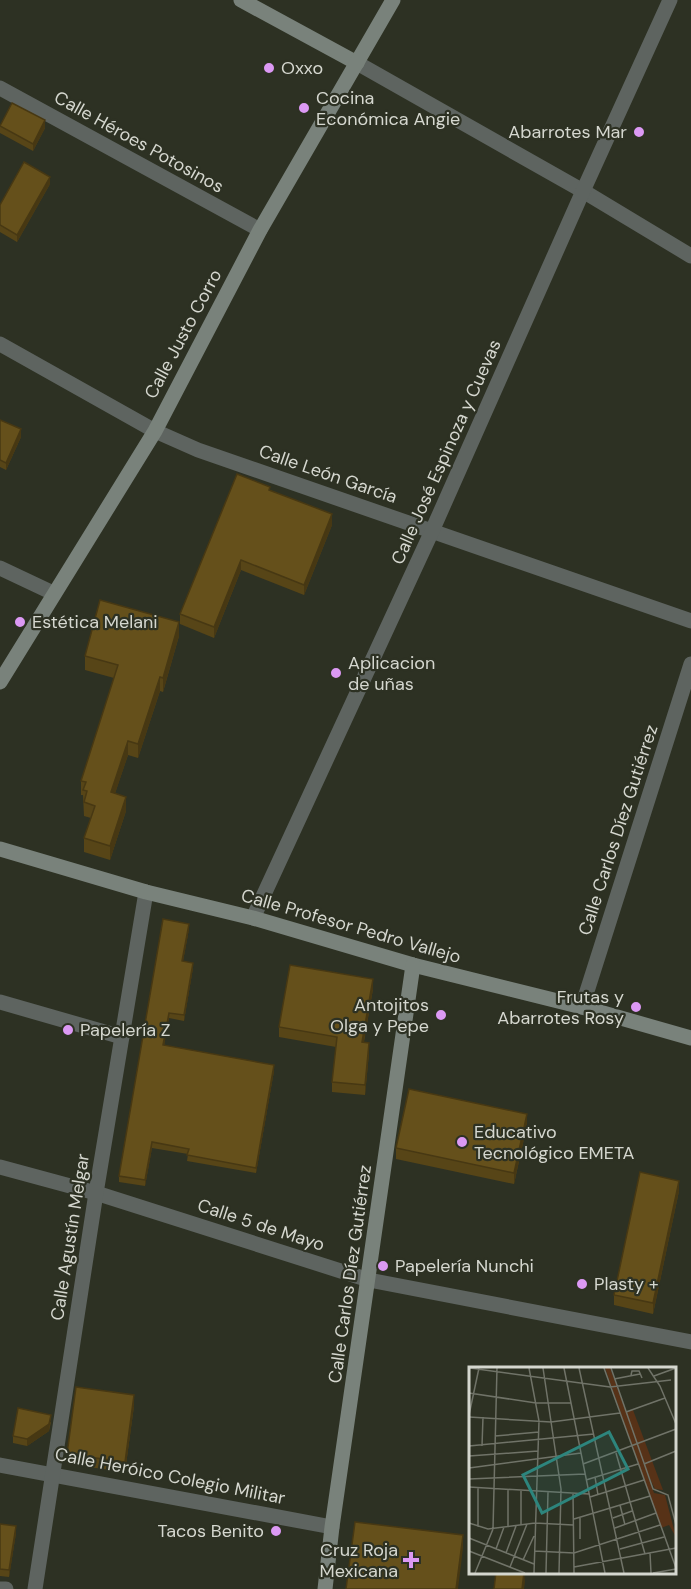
<svg xmlns="http://www.w3.org/2000/svg" width="691" height="1589" font-family="'DM Sans',sans-serif">
  <style>
    .lines { fill: none; stroke-linecap: round; stroke-linejoin: round }
    .street { stroke: #5e6460; stroke-width: 15 }
    .secondary { stroke: #79827b; stroke-width: 15 }
    .wall { fill: #574517 }
    .shaded-wall { fill: #473813 }
    .building { fill: #65501b; stroke: #473813; stroke-width: 1.5 }
    .poi-dot { fill: #dc99f4; stroke: #2d3123; stroke-width: 2 }
    .labels { text-anchor: middle; stroke-width: 4.5; stroke-linejoin: round; paint-order: stroke }
    .poi-label { font-size: 18px; fill: #d5d7cf; stroke: #2d3123; text-anchor: start }
    .street-label { font-size: 18px; fill: #d5d7cf; stroke: #2d3123 }
    .inset-road { fill: none; stroke: #707368; stroke-width: 1.5 }
    .view { fill: #2d857d; fill-opacity: 0.15; stroke: #2d857d; stroke-width: 3 }
    .inset-edge { fill: none; stroke: #d5d7cf; stroke-width: 3 }
  </style>
  <rect width="100%" height="100%" fill="#2d3123"/>
  <g class="lines">
    <!-- street -->
    <g class="street">
      <path d="M 357,63 L 583,191 L 691,256"/>
      <path d="M 0,88 L 260,230"/>
      <path d="M 0,344 L 155,431 L 198,450 L 691,621"/>
      <path d="M 0,568 L 53,593"/>
      <path d="M 253,918 L 432,531 L 583,191 L 670,0"/>
      <path d="M 0,1002 L 122,1037"/>
      <path d="M 582,1007 L 691,664"/>
      <path d="M 0,1167 L 96,1193 L 369,1280 L 691,1342"/>
      <path d="M 0,1465 L 332,1527"/>
      <path d="M 0,1589 L 6,1589"/>
      <path d="M 35,1589 L 96,1193 L 146,892"/>
    </g>
    <!-- secondary -->
    <g class="secondary">
      <path d="M 241,0 L 357,63"/>
      <path d="M 0,682 L 155,431 L 260,230 L 393,0"/>
      <path d="M 0,849 L 146,892 L 253,918 L 413,965 L 582,1007 L 691,1038"/>
      <path d="M 325,1589 L 332,1527 L 413,965"/>
    </g>
  </g>
  <!-- wall -->
  <g class="wall">
    <path d="M 0,125 L 45,128 L 33,151 L 0,133 Z"/>
    <path d="M 50,184 L 17,242 L 0,232 L 0,205 Z"/>
    <path d="M 0,420 L 21,437 L 6,470 L 0,467 Z"/>
    <path d="M 270,490 L 332,525 L 304,595 L 241,570 L 214,638 L 180,624 L 180,614 Z"/>
    <path d="M 179,636 L 163,692 L 160,691 L 138,758 L 128,755 L 115,793 L 126,811 L 110,860 L 84,852 L 84,838 L 91,818 L 84,816 L 83,795 L 81,795 L 81,781 L 114,678 L 85,670 L 85,656 Z"/>
    <path d="M 189,929 L 183,961 L 193,968 L 184,1021 L 169,1018 L 164,1046 L 274,1071 L 256,1173 L 187,1161 L 188,1154 L 152,1148 L 145,1186 L 119,1182 L 119,1176 Z"/>
    <path d="M 373,989 L 364,1042 L 369,1053 L 365,1095 L 332,1092 L 332,1082 L 336,1047 L 279,1037 L 279,1027 Z"/>
    <path d="M 527,1125 L 514,1184 L 396,1159 L 396,1148 Z"/>
    <path d="M 679,1191 L 653,1314 L 614,1305 L 614,1295 Z"/>
    <path d="M 134,1406 L 125,1472 L 67,1464 L 67,1454 Z"/>
    <path d="M 51,1422 L 49,1431 L 27,1446 L 13,1443 L 13,1436 Z"/>
    <path d="M 0,1524 L 16,1533 L 9,1577 L 0,1576 Z"/>
  </g>
  <!-- shaded-wall -->
  <g class="shaded-wall">
    <path d="M 45,120 L 45,128 L 33,151 L 33,144 Z"/>
    <path d="M 50,177 L 50,184 L 17,242 L 17,235 Z"/>
    <path d="M 21,429 L 21,437 L 6,470 L 6,463 Z"/>
    <path d="M 332,514 L 332,525 L 304,595 L 304,585 Z"/>
    <path d="M 241,560 L 241,570 L 214,638 L 214,627 Z"/>
    <path d="M 179,622 L 179,636 L 163,692 L 163,678 Z"/>
    <path d="M 160,677 L 160,691 L 138,758 L 138,744 Z"/>
    <path d="M 128,741 L 128,755 L 111,806 L 111,792 Z"/>
    <path d="M 126,797 L 126,811 L 110,860 L 110,846 Z"/>
    <path d="M 189,924 L 189,929 L 182,967 L 182,961 Z"/>
    <path d="M 193,963 L 193,968 L 184,1021 L 184,1015 Z"/>
    <path d="M 373,979 L 373,989 L 362,1052 L 362,1042 Z"/>
    <path d="M 169,1013 L 169,1018 L 163,1051 L 163,1045 Z"/>
    <path d="M 369,1043 L 369,1053 L 365,1095 L 365,1085 Z"/>
    <path d="M 274,1065 L 274,1071 L 256,1173 L 256,1168 Z"/>
    <path d="M 527,1114 L 527,1125 L 514,1184 L 514,1173 Z"/>
    <path d="M 152,1142 L 152,1148 L 145,1186 L 145,1180 Z"/>
    <path d="M 679,1181 L 679,1191 L 653,1314 L 653,1303 Z"/>
    <path d="M 134,1395 L 134,1406 L 125,1472 L 125,1462 Z"/>
    <path d="M 51,1415 L 49,1431 L 27,1446 L 27,1439 Z"/>
    <path d="M 16,1526 L 16,1533 L 9,1577 L 9,1570 Z"/>
    <path d="M 463,1535 L 463,1548 L 458,1589 L 456,1589 Z"/>
    <path d="M 524,1572 L 525,1582 L 524,1589 L 522,1589 Z"/>
  </g>
  <!-- building -->
  <g class="building">
    <path d="M 12,103 L 45,120 L 33,144 L 0,126 Z"/>
    <path d="M 24,162 L 50,177 L 17,235 L 0,225 L 0,205 Z"/>
    <path d="M 0,420 L 21,429 L 6,463 L 0,460 Z"/>
    <path d="M 237,474 L 270,487 L 269,490 L 332,514 L 304,585 L 241,560 L 214,627 L 180,614 Z"/>
    <path d="M 100,600 L 179,622 L 163,678 L 160,677 L 138,744 L 128,741 L 111,792 L 126,797 L 110,846 L 84,838 L 95,806 L 84,802 L 87,791 L 83,790 L 86,782 L 81,781 L 118,665 L 85,656 Z"/>
    <path d="M 163,919 L 189,924 L 182,961 L 193,963 L 184,1015 L 169,1013 L 163,1045 L 274,1065 L 256,1168 L 187,1155 L 189,1149 L 152,1142 L 145,1180 L 119,1176 Z"/>
    <path d="M 290,965 L 373,979 L 362,1042 L 369,1043 L 365,1085 L 332,1082 L 337,1037 L 279,1027 Z"/>
    <path d="M 409,1089 L 527,1114 L 514,1173 L 396,1148 Z"/>
    <path d="M 640,1172 L 679,1181 L 653,1303 L 614,1295 Z"/>
    <path d="M 76,1387 L 134,1395 L 125,1462 L 67,1454 Z"/>
    <path d="M 18,1408 L 51,1415 L 49,1424 L 27,1439 L 13,1436 Z"/>
    <path d="M 355,1522 L 463,1535 L 456,1589 L 346,1589 Z"/>
    <path d="M 0,1524 L 16,1526 L 9,1570 L 0,1569 Z"/>
    <path d="M 496,1572 L 524,1572 L 522,1589 L 494,1589 Z"/>
  </g>
  <!-- markers -->
  <g class="poi-dot">
    <circle cx="269" cy="68" r="6"/>
    <circle cx="304" cy="108" r="6"/>
    <circle cx="639" cy="132" r="6"/>
    <circle cx="20" cy="622" r="6"/>
    <circle cx="336" cy="673" r="6"/>
    <circle cx="636" cy="1007" r="6"/>
    <circle cx="441" cy="1015" r="6"/>
    <circle cx="68" cy="1030" r="6"/>
    <circle cx="462" cy="1142" r="6"/>
    <circle cx="383" cy="1266" r="6"/>
    <circle cx="582" cy="1284" r="6"/>
    <circle cx="276" cy="1531" r="6"/>
    <path d="M408 1551h6v6h6v6h-6v6h-6v-6h-6v-6h6z"/>
  </g>
  <g class="labels">
    <!-- poi labels -->
    <g class="poi-label">
      <text x="281" y="74">Oxxo</text>
      <text x="316" y="104">Cocina<tspan x="316" dy="21">Económica Angie</tspan></text>
      <text x="627" y="138" text-anchor="end">Abarrotes Mar</text>
      <text x="32" y="628">Estética Melani</text>
      <text x="348" y="669">Aplicacion<tspan x="348" dy="21">de uñas</tspan></text>
      <text x="624" y="1003" text-anchor="end">Frutas y<tspan x="624" dy="21">Abarrotes Rosy</tspan></text>
      <text x="429" y="1011" text-anchor="end">Antojitos<tspan x="429" dy="21">Olga y Pepe</tspan></text>
      <text x="80" y="1036">Papelería Z</text>
      <text x="474" y="1138">Educativo<tspan x="474" dy="21">Tecnológico EMETA</tspan></text>
      <text x="395" y="1272">Papelería Nunchi</text>
      <text x="594" y="1290">Plasty +</text>
      <text x="264" y="1537" text-anchor="end">Tacos Benito</text>
      <text x="398" y="1556" text-anchor="end">Cruz Roja<tspan x="398" dy="21">Mexicana</tspan></text>
    </g>
    <!-- street labels -->
    <g class="street-label">
      <text transform="translate(139 142) rotate(29)" y="6">Calle Héroes Potosinos</text>
      <text transform="translate(183 334) rotate(-62)" y="6">Calle Justo Corro</text>
      <text transform="translate(446 452) rotate(-66)" y="6">Calle José Espinoza y Cuevas</text>
      <text transform="translate(328 474) rotate(19)" y="6">Calle León García</text>
      <text transform="translate(618 830) rotate(-72)" y="6">Calle Carlos Díez Gutiérrez</text>
      <text transform="translate(351 926) rotate(16)" y="6">Calle Profesor Pedro Vallejo</text>
      <text transform="translate(261 1225) rotate(18)" y="6">Calle 5 de Mayo</text>
      <text transform="translate(70 1237) rotate(-81)" y="6">Calle Agustín Melgar</text>
      <text transform="translate(350 1274) rotate(-82)" y="6">Calle Carlos Díez Gutiérrez</text>
      <text transform="translate(170 1476) rotate(11)" y="6">Calle Heróico Colegio Militar</text>
    </g>
  </g>
  <!-- overview -->
  <g transform="translate(469 1367)">
    <rect width="207" height="207" fill="#2d3123"/>
    <path d="M 136,1 L 141,1 L 157,45 L 164,43 L 194,123 L 186,122 L 177,104 L 185,126 L 196,128 L 207,170 L 200,158 L 192,161 Z" fill="#573217"/>
    <path class="inset-road" d="M 1,1 L 141,20 L 202,13M 60,1 L 70,54 L 65,206M 74,1 L 92,122 L 90,206M 95,1 L 136,206M 110,1 L 155,206M 135,1 L 207,201M 142,1 L 184,122 L 199,128 L 207,158M 179,1 L 191,19 L 207,57M 162,8 L 163,4 L 170,4 L 173,11M 185,9 L 207,1M 145,12 L 171,7M 0,26 L 67,36 L 102,36M 157,45 L 196,31M 0,48 L 10,1M 0,50 L 82,55 L 151,46M 26,69 L 70,65M 0,79 L 125,67M 13,79 L 14,50M 147,86 L 176,187M 0,89 L 69,84M 114,97 L 207,62M 175,97 L 207,84M 0,101 L 112,86M 126,110 L 129,128M 0,112 L 116,107M 117,113 L 169,97M 0,120 L 120,127M 9,120 L 9,160M 104,126 L 105,206M 121,130 L 175,113M 151,138 L 156,158M 111,150 L 111,172M 144,151 L 163,144M 105,152 L 181,129M 0,156 L 19,162 L 66,156 L 104,158M 52,158 L 52,124M 39,160 L 39,123M 146,161 L 187,146M 0,171 L 65,197M 27,182 L 35,160M 151,182 L 195,170M 0,184 L 56,206M 65,184 L 105,186 L 191,158M 37,186 L 47,159M 181,186 L 182,206M 54,193 L 65,169M 41,200 L 58,157M 105,200 L 207,181M 6,206 L 24,162 L 28,1M 77,206 L 79,125M 184,206 L 207,202"/>
    <path class="view" d="M 140,65 L 159,102 L 73,146 L 54,108 Z"/>
    <rect width="207" height="207" class="inset-edge"/>
  </g>
</svg>
